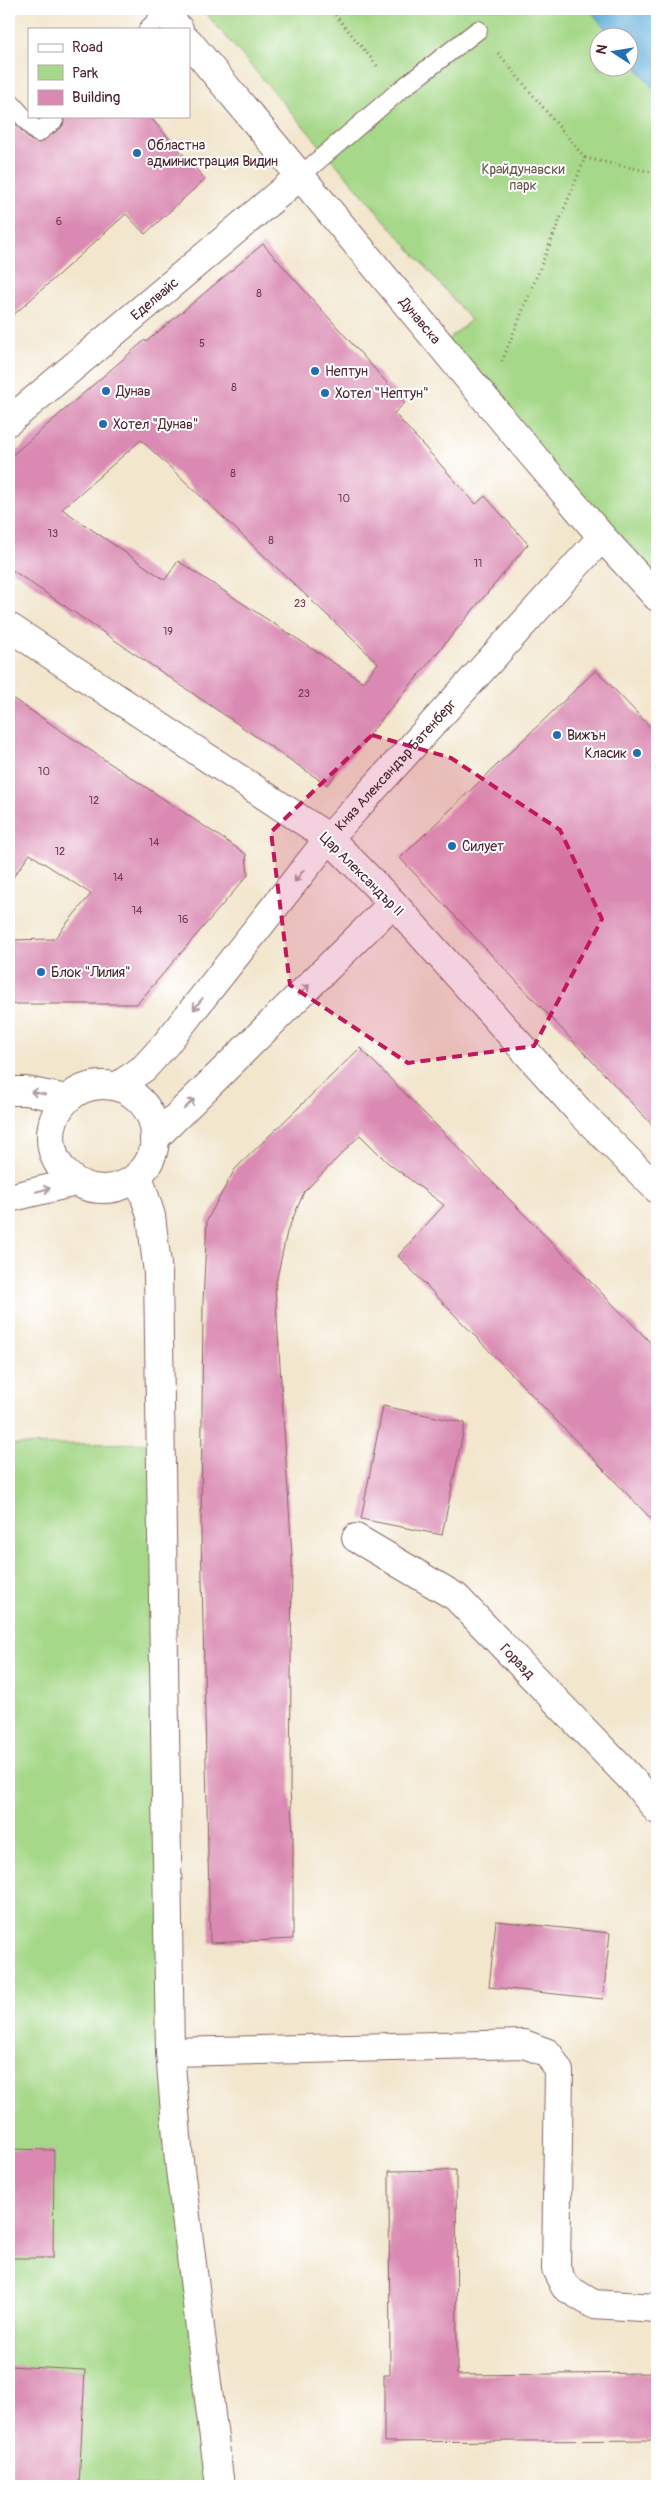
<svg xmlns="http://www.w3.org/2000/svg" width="666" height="2495" font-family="Pangolin,sans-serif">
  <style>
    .green { fill: #a5d888; stroke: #787c5a }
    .water { fill: #60aed9; stroke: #556682 }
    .building { fill: #da8ab2; fill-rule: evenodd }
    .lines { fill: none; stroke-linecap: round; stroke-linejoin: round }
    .lane-casing { stroke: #856564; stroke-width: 20 }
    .street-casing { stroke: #856564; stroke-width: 30 }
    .secondary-casing { stroke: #856564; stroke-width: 30 }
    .path { stroke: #856564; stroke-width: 3; stroke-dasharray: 1 4; stroke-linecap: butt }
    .lane { stroke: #fff; stroke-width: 18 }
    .street { stroke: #fff; stroke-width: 28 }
    .secondary { stroke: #fff; stroke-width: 28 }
    .oneway { stroke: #ae9aa0 }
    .marked { fill: #c2185b; fill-opacity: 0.2; stroke: #c2185b; stroke-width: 4; stroke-dasharray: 10 6; stroke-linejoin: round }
    .poi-dot { fill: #1f6fb2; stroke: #fff; stroke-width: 2 }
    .labels { text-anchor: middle; stroke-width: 4; stroke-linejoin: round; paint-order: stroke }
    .number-label { font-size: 11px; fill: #6e3a4d }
    .poi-label { font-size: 14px; fill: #4a1f2b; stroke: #fff; text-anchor: start }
    .park-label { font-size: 14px; fill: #655647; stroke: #fff }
    .street-label { font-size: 14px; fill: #4a1f2b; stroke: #fff }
  </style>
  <rect width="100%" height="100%" fill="#fff"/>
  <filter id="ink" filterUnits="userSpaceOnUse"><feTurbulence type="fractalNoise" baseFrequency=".02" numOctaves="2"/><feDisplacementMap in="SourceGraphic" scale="10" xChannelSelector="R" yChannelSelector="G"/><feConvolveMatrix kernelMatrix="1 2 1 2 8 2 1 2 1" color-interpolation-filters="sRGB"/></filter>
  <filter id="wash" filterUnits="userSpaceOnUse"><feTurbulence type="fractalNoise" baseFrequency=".0096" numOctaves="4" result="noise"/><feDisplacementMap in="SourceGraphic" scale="20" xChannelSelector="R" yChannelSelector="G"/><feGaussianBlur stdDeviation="1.12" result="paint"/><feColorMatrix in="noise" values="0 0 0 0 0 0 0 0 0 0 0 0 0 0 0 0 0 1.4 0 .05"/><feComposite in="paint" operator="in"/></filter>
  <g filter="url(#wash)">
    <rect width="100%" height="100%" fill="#f2e6cd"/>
    <!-- green -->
    <g class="green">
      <path d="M 202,9 L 589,9 L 613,37 L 598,38 L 598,68 L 628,68 L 629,57 L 657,93 L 657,597 L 441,346 L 471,320 Z"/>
      <path d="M 160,1443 L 170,2052 L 220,2486 L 9,2486 L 9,1445 Z"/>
    </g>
    <!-- water -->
    <path class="water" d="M 589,9 L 657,9 L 657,93 L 629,57 L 628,38 L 613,37 Z"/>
    <g id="blocks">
      <!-- building -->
      <g class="building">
        <path d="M 64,116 L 149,116 L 205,179 L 145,234 L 126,214 L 9,319 L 9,117 L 30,140 L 39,143 L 61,128 L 64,123 Z"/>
        <path d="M 263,244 L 405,403 L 394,413 L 476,504 L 485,496 L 528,544 L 327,785 L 9,568 L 9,458 L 145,340 L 146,342 ZM 141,440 L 378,663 L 363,682 L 178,561 L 165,580 L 62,509 Z"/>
        <path d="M 596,670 L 657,734 L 657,1130 L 400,858 Z"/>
        <path d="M 9,696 L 246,854 L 248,875 L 137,1004 L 9,1004 L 9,940 L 54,939 L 91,894 L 30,854 L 9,883 Z"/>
        <path d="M 360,1048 L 657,1349 L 657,1525 L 398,1256 L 444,1205 L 388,1163 L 360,1135 L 304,1192 L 287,1232 L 275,1287 L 292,1555 L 290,1790 L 293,1834 L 293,1939 L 210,1943 L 201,1532 L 203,1302 L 207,1220 L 235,1169 Z"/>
        <path d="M 383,1406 L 465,1423 L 442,1535 L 361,1519 Z"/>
        <path d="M 496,1921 L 610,1933 L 603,1999 L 489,1987 Z"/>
        <path d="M 9,2149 L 54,2150 L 53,2258 L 9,2258 Z"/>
        <path d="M 456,2170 L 457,2375 L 657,2373 L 657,2440 L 384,2442 L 384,2375 L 390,2375 L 389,2171 Z"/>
        <path d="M 9,2366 L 85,2370 L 79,2486 L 12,2486 L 13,2434 L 9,2434 Z"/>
      </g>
    </g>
  </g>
  <g filter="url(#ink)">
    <use href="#blocks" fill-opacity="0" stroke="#856564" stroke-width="1"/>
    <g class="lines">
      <defs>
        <g id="lane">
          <path d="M 148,29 L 165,12"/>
          <path d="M 9,101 L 38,133 L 54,120"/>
          <path d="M 300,176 L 399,91 L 478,30"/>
        </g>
        <g id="street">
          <path d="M 162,9 L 179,29"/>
          <path id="s1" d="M 189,42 L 517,437 L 602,537 L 657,597"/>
          <path id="s2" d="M 9,421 L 300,176"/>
          <path id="s3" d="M 9,627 L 329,838 L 602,537"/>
          <path d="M 138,1175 L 151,1216 L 158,1273 L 170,2052 L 179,2161 L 220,2486"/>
          <path id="s4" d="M 356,1538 L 456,1597 L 637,1785 L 657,1810"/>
          <path d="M 170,2052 L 524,2044 L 548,2053 L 559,2071 L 556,2269 L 565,2287 L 593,2304 L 657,2308"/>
        </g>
        <g id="secondary">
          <circle cx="103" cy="1137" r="52"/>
          <path d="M 118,1086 L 144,1068 L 165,1045 L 329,838 L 393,903 L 578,1110 L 657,1189"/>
          <path d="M 9,1091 L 26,1091 L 67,1099"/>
          <path d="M 154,1139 L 393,903"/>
          <path d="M 9,1198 L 76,1182"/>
        </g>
      </defs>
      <!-- lane casing -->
      <use href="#lane" class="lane-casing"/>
      <!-- street casing -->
      <use href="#street" class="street-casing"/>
      <!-- secondary casing -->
      <use href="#secondary" class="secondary-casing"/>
      <!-- path -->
      <g class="path">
        <path d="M 332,11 L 379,68"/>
        <path d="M 498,53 L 585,158 L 502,361"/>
        <path d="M 585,158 L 657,173"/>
      </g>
      <!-- lane -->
      <use href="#lane" class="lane"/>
      <!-- street -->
      <use href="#street" class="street"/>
      <!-- secondary -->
      <use href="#secondary" class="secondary"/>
    </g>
    <!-- one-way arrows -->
    <defs><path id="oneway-shaft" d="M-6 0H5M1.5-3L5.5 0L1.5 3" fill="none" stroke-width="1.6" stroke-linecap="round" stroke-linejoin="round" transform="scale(1.25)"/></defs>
    <g class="oneway">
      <use href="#oneway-shaft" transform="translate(299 876) rotate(128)"/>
      <use href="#oneway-shaft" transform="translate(304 990) rotate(-45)"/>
      <use href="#oneway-shaft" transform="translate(198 1004) rotate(128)"/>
      <use href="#oneway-shaft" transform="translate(38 1093) rotate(-169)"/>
      <use href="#oneway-shaft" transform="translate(189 1104) rotate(-45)"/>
      <use href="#oneway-shaft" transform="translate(43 1190) rotate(-14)"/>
    </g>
  </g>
  <!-- marked area -->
  <path class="marked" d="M 372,735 L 451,758 L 560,830 L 602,919 L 534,1046 L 408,1063 L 290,985 L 271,832 Z"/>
  <!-- markers -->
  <g class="poi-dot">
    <circle cx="137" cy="153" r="5"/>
    <circle cx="315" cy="371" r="5"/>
    <circle cx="106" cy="391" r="5"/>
    <circle cx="325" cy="393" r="5"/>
    <circle cx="103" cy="424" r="5"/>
    <circle cx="557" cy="735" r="5"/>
    <circle cx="637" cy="753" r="5"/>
    <circle cx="452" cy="846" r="5"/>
    <circle cx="41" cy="972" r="5"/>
  </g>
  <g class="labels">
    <!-- number labels -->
    <g class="number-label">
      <text x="59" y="225">6</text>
      <text x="259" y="297">8</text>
      <text x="202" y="347">5</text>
      <text x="234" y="391">8</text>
      <text x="233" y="477">8</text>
      <text x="344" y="502">10</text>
      <text x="53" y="537">13</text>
      <text x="271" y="544">8</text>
      <text x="478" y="567">11</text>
      <text x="300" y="607">23</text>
      <text x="168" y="635">19</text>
      <text x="304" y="697">23</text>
      <text x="44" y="775">10</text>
      <text x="94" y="804">12</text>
      <text x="154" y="846">14</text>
      <text x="60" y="855">12</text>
      <text x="118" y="881">14</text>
      <text x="137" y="914">14</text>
      <text x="183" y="923">16</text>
    </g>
    <!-- poi labels -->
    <g class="poi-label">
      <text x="147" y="150">Областна<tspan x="147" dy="16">администрация Видин</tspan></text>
      <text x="325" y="376">Нептун</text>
      <text x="116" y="396">Дунав</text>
      <text x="335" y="398">Хотел "Нептун"</text>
      <text x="113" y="429">Хотел "Дунав"</text>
      <text x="567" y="740">Вижън</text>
      <text x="627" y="758" text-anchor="end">Класик</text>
      <text x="462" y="851">Силует</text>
      <text x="51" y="977">Блок "Лилия"</text>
    </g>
    <!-- park labels -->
    <g class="park-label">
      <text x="523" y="174">Крайдунавски<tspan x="523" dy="16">парк</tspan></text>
    </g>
    <!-- street labels -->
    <g class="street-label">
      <text dy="5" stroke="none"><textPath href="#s2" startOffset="190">Еделвайс</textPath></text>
      <text dy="5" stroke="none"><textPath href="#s1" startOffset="362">Дунавска</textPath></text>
      <text dy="5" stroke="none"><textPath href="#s3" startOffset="482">Княз Александър Батенберг</textPath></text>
      <text transform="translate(362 874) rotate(45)" y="5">Цар Александър II</text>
      <text dy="5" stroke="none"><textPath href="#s4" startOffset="205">Горазд</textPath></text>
    </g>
  </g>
  <!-- margin -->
  <rect width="666" height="2495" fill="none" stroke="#fff" stroke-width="30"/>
  <!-- legend -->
  <rect x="28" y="28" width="162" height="90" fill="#ffffff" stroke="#b7a5aa"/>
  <rect x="38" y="44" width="25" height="8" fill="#ffffff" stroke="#b7a5aa"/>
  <text x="72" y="52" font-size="15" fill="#4a1f2b">Road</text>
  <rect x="38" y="65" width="25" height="15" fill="#a5d888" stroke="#b7a5aa"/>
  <text x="72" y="78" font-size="15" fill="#4a1f2b">Park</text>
  <rect x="38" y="90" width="25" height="15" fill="#da8ab2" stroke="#b7a5aa"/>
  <text x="72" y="102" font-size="15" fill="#4a1f2b">Building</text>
  <!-- north arrow -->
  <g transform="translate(614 52) rotate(282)"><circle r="24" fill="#ffffff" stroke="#b7a5aa"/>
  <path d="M0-4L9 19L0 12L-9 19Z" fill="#1f6fb2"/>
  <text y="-8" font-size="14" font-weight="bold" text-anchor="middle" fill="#4a1f2b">N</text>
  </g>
</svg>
